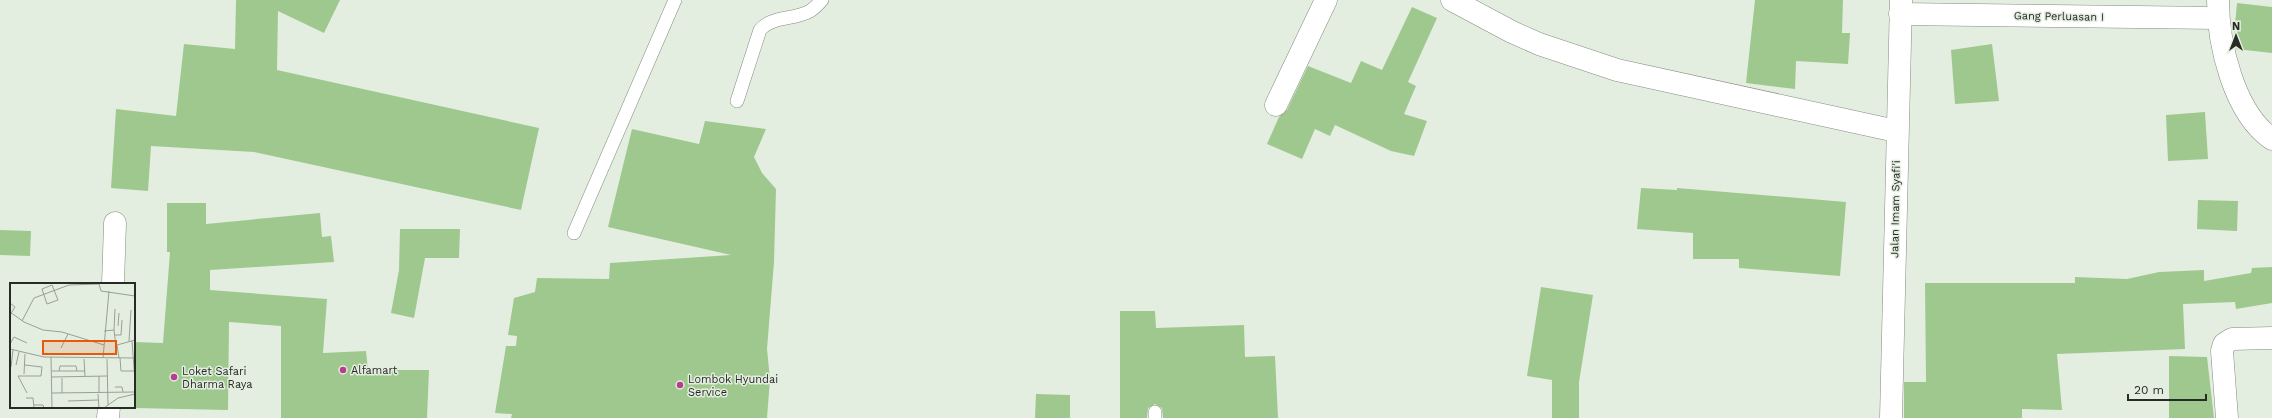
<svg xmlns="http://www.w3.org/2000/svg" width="2272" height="418" font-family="'Work Sans',sans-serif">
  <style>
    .building { fill: #9fc88e }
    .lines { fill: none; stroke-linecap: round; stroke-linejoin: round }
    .service-casing { stroke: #838c80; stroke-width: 14 }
    .minor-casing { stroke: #838c80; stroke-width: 23 }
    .tertiary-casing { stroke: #838c80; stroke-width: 23 }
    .service { stroke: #fff; stroke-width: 13 }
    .minor { stroke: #fff; stroke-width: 22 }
    .tertiary { stroke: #fff; stroke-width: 22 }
    .poi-dot { fill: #b73d8f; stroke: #e4eee0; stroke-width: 1.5 }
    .labels { text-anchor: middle; stroke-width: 3; stroke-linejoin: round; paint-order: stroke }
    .street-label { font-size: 11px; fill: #272a25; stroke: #e4eee0 }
    .poi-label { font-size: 11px; fill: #272a25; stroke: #e4eee0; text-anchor: start }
    .inset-road { fill: none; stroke: #98a095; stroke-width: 1 }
    .view { fill: #e8590c; fill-opacity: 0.15; stroke: #e8590c; stroke-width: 2 }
    .inset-edge { fill: none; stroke: #272a25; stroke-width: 2 }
  </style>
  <rect width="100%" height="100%" fill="#e4eee0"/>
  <!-- building -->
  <g class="building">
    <path d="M 236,0 L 340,0 L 324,33 L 278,11 L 277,70 L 539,128 L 521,210 L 254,152 L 151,146 L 148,191 L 111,188 L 116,109 L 176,116 L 184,44 L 235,49 Z"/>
    <path d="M 1755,0 L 1843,0 L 1842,33 L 1850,33 L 1848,64 L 1796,61 L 1795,89 L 1746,83 Z"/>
    <path d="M 2237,3 L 2272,7 L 2272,53 L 2236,49 L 2234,35 Z"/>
    <path d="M 1412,7 L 1437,18 L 1408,82 L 1416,86 L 1404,114 L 1427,121 L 1414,156 L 1391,151 L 1335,125 L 1330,136 L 1315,129 L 1302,159 L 1267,144 L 1279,117 L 1287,110 L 1308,66 L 1351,83 L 1361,61 L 1382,70 Z"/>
    <path d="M 1992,44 L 1999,101 L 1955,104 L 1951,50 Z"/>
    <path d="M 2205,112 L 2208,159 L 2168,161 L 2166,115 Z"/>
    <path d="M 705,121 L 766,129 L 754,157 L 762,173 L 776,189 L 774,262 L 767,349 L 770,379 L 767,418 L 511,418 L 512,414 L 495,413 L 506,346 L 516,346 L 517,336 L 508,335 L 514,298 L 535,292 L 537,278 L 609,279 L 610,263 L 731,255 L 608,227 L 632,129 L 699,144 Z"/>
    <path d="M 1641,188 L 1677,190 L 1677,188 L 1846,202 L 1840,276 L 1739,268 L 1739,259 L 1693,259 L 1693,233 L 1637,229 Z"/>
    <path d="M 2198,200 L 2238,201 L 2237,231 L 2197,229 Z"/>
    <path d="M 167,203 L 206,203 L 206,224 L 320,213 L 322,237 L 331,236 L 334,262 L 210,270 L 210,290 L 327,299 L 323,353 L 366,351 L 368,370 L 429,370 L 427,418 L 281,418 L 281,326 L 229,322 L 228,410 L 134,408 L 134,342 L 163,343 L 170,252 L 167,252 Z"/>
    <path d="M 400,229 L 460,229 L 459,258 L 425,258 L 414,318 L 391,313 L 399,270 Z"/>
    <path d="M 0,230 L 31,231 L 30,256 L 0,255 Z"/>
    <path d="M 2272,267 L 2272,303 L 2236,309 L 2235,302 L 2183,304 L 2185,349 L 2057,354 L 2062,410 L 2022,409 L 2022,418 L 1904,418 L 1904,382 L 1926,382 L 1925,283 L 2075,283 L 2075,277 L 2127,279 L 2159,272 L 2204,270 L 2204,281 L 2251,273 L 2252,268 Z"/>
    <path d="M 1541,287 L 1593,295 L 1579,382 L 1579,418 L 1552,418 L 1552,380 L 1527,376 Z"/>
    <path d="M 1120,311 L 1155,311 L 1156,328 L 1244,325 L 1245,357 L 1275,356 L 1278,418 L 1163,418 L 1162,408 L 1155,404 L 1148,408 L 1147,418 L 1120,418 Z"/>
    <path d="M 2169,356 L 2207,357 L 2214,418 L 2169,418 Z"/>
    <path d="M 1036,394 L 1070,395 L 1070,418 L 1035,418 Z"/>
  </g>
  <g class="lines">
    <defs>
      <g id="service">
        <path d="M 737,101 L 760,30 C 771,16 795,20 810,11 C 815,8 819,3 822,0"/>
        <path d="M 574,233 L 675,0"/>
        <path d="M 1155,412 L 1155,418"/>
      </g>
      <g id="minor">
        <path d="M 2218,0 C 2218,44 2234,113 2272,139"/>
        <path d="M 1900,14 L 2218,18"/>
        <path d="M 1276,105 L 1326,0"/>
        <path d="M 113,284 L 115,223"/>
        <path d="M 108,418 L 109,407"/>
        <path d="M 2227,418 L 2222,351 L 2224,344 L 2232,339 L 2272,338"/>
      </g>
      <g id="tertiary">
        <path d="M 1452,0 L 1512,32 L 1539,44 L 1617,70 L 1896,131"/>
        <path d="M 1891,418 L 1901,0"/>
      </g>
    </defs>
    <!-- service casing -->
    <use href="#service" class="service-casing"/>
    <!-- minor casing -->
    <use href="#minor" class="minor-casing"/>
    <!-- tertiary casing -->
    <use href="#tertiary" class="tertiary-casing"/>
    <!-- service -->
    <use href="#service" class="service"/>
    <!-- minor -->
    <use href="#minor" class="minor"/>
    <!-- tertiary -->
    <use href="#tertiary" class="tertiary"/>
  </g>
  <!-- markers -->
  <g class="poi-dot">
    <circle cx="343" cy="370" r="4"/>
    <circle cx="174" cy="377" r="4"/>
    <circle cx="680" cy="385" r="4"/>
  </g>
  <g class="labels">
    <!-- street labels -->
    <g class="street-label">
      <text transform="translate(2059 16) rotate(1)" y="4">Gang Perluasan I</text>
      <text transform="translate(1895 209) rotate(-89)" y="4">Jalan Imam Syafi'i</text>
    </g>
    <!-- poi labels -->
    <g class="poi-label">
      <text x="351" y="374">Alfamart</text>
      <text x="182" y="375">Loket Safari<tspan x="182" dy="13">Dharma Raya</tspan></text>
      <text x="688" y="383">Lombok Hyundai<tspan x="688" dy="13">Service</tspan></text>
    </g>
  </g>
  <!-- overview -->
  <g transform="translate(10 283)">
    <rect width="125" height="125" fill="#e4eee0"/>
    <path class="inset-road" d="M 125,0 L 125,16M 42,2 L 48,17 L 37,21 L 32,6 ZM 0,20 L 5,24 L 0,32M 0,29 L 14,39 L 33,47 L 52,49 L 94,62M 12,38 L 24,15 L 59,2 L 89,1 L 91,8 L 125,13M 108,43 L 109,30M 104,47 L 106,63M 94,48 L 104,47 L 105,26M 104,52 L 111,52 L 112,37M 119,58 L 121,27M 122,58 L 125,98M 0,61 L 4,54 L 17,60M 51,65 L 58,51M 0,66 L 34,74 L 125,75M 41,74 L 42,125M 93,75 L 99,8M 109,75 L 107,62 L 125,57M 110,75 L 111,88 L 124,88M 74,76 L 75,93M 97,76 L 98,122M 6,82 L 9,69M 15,82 L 32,84 L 31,93 L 8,93 L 17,110M 1,84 L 3,67M 42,88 L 67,88M 49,88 L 50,83 L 66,83 L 67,88 L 75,88M 14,91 L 15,71M 89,93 L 89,110M 41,94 L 98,93M 105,104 L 112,104 L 113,109M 42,110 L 125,109M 52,110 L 52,95M 88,111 L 89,125M 16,115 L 23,115 L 24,125M 58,118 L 88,117M 24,122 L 33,122 L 34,125M 94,125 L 108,115 L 125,111"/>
    <path class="view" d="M 33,58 L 106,58 L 106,71 L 33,71 Z"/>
    <rect width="125" height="125" class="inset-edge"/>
  </g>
  <!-- north arrow -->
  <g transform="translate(2236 36)" stroke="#e4eee0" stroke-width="3" paint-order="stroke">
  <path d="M0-3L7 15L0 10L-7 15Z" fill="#272a25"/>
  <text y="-6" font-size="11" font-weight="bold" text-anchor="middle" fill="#272a25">N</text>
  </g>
  <!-- scale -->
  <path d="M2128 394v6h78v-6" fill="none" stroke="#272a25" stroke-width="2"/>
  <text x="2134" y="394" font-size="12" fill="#272a25" stroke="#e4eee0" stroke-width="3" paint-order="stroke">20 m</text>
</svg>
